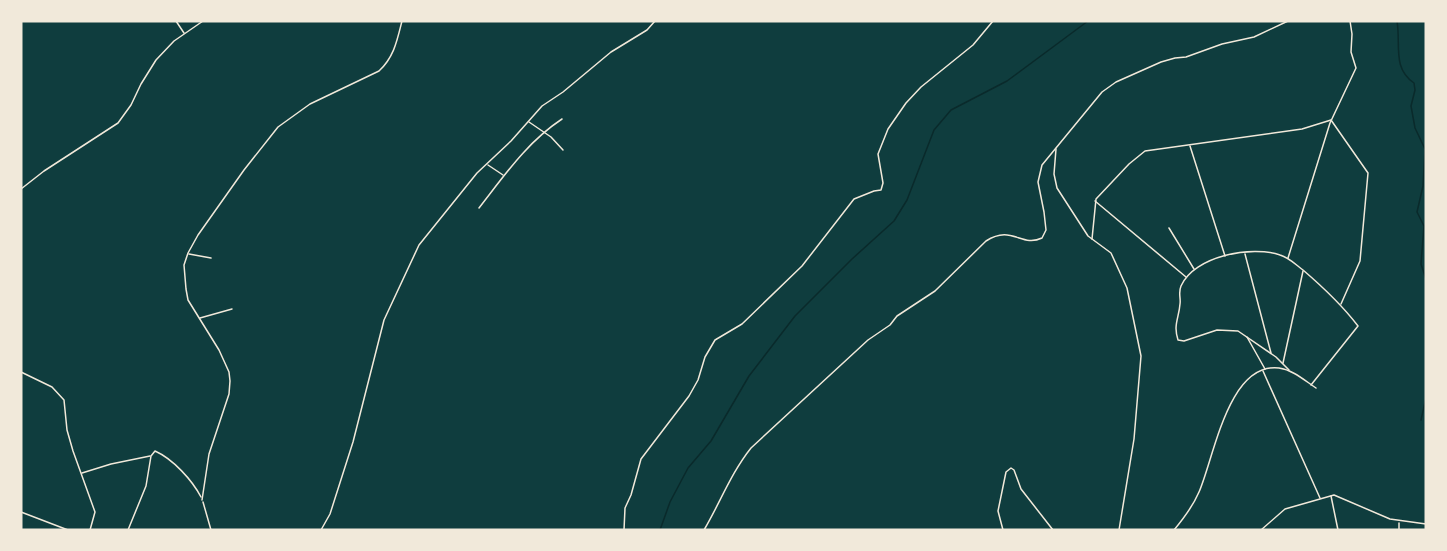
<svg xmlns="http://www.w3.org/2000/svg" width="1447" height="551" font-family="'Noto Sans',sans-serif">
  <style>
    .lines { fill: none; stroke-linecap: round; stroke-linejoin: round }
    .stream { stroke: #0a2a2b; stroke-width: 1.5 }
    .minor { stroke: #f1e9da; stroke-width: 1.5 }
  </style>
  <rect width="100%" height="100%" fill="#0f3d3e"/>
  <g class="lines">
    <!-- stream -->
    <g class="stream">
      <path d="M 1397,21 C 1401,45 1392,68 1414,83 L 1415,90 L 1411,106 L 1415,128 L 1425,149 L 1423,186 L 1417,212 L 1424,226 L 1421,264 L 1426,279"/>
      <path d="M 1421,420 L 1426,398"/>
      <path d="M 660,530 L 670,502 L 688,468 L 711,441 L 749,376 L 795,316 L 852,259 L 894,221 L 907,200 L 934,130 L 951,110 L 1007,81 L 1088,21"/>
    </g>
    <!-- minor -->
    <g class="minor">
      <path d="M 176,21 L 184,33"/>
      <path d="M 529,122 L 551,137 L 563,150"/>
      <path d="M 1190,146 L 1225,256"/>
      <path d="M 1056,149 L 1054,174 L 1057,188 L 1088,236 L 1111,253 L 1127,288 L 1141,356 L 1134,439 L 1119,530"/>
      <path d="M 488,165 L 503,175"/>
      <path d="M 21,189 L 44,171 L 118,123 L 131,105 L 141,84 L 156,60 L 174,41 L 203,21"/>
      <path d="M 1095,201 L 1186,277"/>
      <path d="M 479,208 C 504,176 527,142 562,119"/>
      <path d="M 1169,228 L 1194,269"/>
      <path d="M 1092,239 L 1096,199 L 1129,164 L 1145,151 L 1302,129 L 1331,120 L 1368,173 L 1360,261 L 1341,304"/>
      <path d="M 189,254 L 211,258"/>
      <path d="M 1245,254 L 1271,353"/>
      <path d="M 1288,258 L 1330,123 L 1356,68 L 1351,52 L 1352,34 L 1350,21"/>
      <path d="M 200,318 L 232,309"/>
      <path d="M 1247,337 L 1265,369"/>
      <path d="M 1283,363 L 1303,271"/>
      <path d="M 1289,370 L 1276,357 L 1238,331 L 1217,330 L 1184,341 L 1178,340 C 1173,325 1179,318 1180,304 C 1181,298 1178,293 1181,286 C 1194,256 1252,245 1280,255 C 1290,258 1296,265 1303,270 C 1324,288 1342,305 1358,326 L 1311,385"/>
      <path d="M 1263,371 L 1320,498"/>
      <path d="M 21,372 L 52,387 L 64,400 L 67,430 L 73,451 L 95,512 L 90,530"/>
      <path d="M 82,473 L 111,464 L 150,456"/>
      <path d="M 1331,496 L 1338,530"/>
      <path d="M 202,500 L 209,454 L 229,394 L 230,381 L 229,372 L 219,350 L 188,300 L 186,289 L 184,265 L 188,253 L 198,235 L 244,170 L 278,127 L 310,104 L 379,71 C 394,57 397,41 402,21"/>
      <path d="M 203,502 L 211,530"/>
      <path d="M 21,512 L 68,530"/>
      <path d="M 128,530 L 146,486 L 151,456 L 155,451 C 173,459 192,480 201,497"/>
      <path d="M 321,530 L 330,514 L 353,442 L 384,320 L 419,245 L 477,173 L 511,141 L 542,106 L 563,92 L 611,52 L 647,30 L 655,21"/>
      <path d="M 624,530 L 625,508 L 631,495 L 641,459 L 689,396 L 698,380 L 705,357 L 715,340 L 742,324 L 802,266 L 854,199 L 874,191 L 881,190 L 883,183 L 878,154 L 888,129 L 906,103 L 921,87 L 973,45 L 993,21"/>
      <path d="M 704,530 C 720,503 731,473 751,448 L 868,340 L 890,325 L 897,316 L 935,291 L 986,241 C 1012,224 1021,248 1042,238 L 1046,230 L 1044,212 L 1038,182 L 1042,165 L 1102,92 L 1116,82 L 1161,62 L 1175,58 L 1186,57 L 1222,44 L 1254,37 L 1288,21"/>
      <path d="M 1003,530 L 998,511 L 1006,472 L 1011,468 L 1014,470 L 1021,489 L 1053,530"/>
      <path d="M 1174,530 C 1184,518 1193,506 1199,492 C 1214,458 1228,362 1279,368 C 1293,370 1304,380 1316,388"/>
      <path d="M 1261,530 L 1285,509 L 1334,495 L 1390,519 L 1426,524"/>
      <path d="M 1399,530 L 1399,523"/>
    </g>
  </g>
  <!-- border -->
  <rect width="1447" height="551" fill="none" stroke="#f1e9da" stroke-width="45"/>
</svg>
